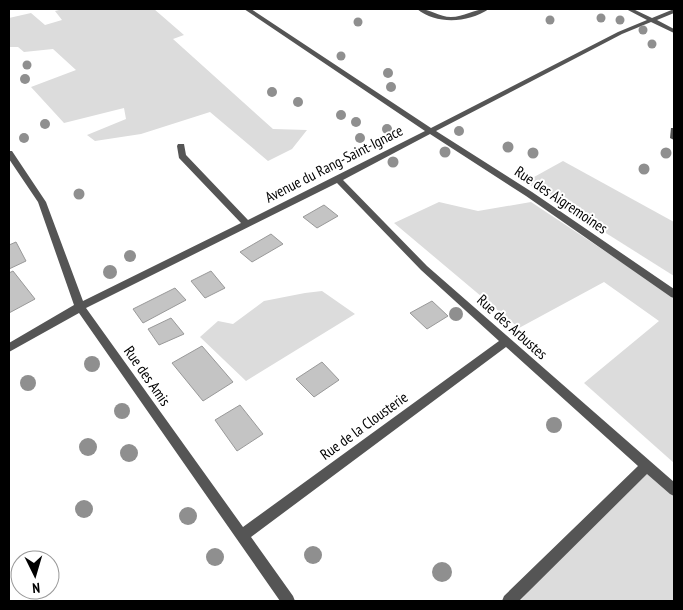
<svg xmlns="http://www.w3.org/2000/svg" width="683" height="610" font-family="'PT Sans Narrow',sans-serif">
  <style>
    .green { fill: #dcdcdc }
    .building { fill: #c4c4c4; stroke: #999 }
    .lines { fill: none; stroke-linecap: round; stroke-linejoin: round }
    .street { fill: #555; fill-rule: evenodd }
    .tree { fill: #8f8f8f }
    .labels { text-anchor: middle; stroke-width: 4; stroke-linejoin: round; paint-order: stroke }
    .street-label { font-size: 15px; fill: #000; stroke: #fff }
  </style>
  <rect width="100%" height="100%" fill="#fff"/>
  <!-- green -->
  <g class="green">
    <path d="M 63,9 L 154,9 L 184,35 L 173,39 L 273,129 L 307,130 L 292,149 L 268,161 L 210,112 L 141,134 L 95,141 L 87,135 L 126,119 L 124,108 L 64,123 L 31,87 L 76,70 L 53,49 L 24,52 L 18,47 L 9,47 L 9,18 L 31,13 L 45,25 L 62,20 L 55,11 Z"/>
    <path d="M 563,161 L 674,222 L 674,276 L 525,182 Z"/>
    <path d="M 439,202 L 478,211 L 531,202 L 674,297 L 674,463 L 584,383 L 659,321 L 604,282 L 519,328 L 394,223 Z"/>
    <path d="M 322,291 L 355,314 L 246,381 L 200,337 L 218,321 L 233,324 L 264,301 L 305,293 Z"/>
    <path d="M 642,463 L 674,491 L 674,601 L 520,601 Z"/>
  </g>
  <!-- building -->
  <g class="building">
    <path d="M 324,205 L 338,216 L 317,228 L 303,217 Z"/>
    <path d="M 271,234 L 283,244 L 252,262 L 240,252 Z"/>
    <path d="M 16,242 L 26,261 L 9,269 L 9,245 Z"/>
    <path d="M 13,271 L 35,299 L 9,313 L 9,273 Z"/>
    <path d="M 211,271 L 225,288 L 205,298 L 191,281 Z"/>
    <path d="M 175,288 L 186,300 L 143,323 L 133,309 Z"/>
    <path d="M 432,301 L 448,316 L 427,329 L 410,313 Z"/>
    <path d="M 171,318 L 184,334 L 159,345 L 148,329 Z"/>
    <path d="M 202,346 L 233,382 L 203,401 L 172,363 Z"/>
    <path d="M 322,362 L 339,380 L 314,397 L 296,379 Z"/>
    <path d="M 240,405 L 263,434 L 237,451 L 215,420 Z"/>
  </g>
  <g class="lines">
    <!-- street -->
    <g class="street">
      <path d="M 244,9 L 251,9 L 431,128 L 618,32 L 647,20 L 626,9 L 633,9 L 652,18 L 674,9 L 674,13 L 657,20 L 674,29 L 674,33 L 651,22 L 622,34 L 436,131 L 532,192 L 674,289 L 674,298 L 671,297 L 526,196 L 430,134 L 343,180 L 427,266 L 674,482 L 674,496 L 670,494 L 647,474 L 519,601 L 502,601 L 504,596 L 638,466 L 506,347 L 251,537 L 293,596 L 295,601 L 280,601 L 79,313 L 9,352 L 9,343 L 74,305 L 38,202 L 9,159 L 9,151 L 12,151 L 46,202 L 83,301 L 241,223 L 179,158 L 177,146 L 178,144 L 184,144 L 186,155 L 248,220 L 425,131 ZM 337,183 L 421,270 L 499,341 L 243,527 L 86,308 Z"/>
      <path d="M 417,9 C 429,8 439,17 451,17 C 464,17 476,8 489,9 C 468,23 437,25 417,9 Z"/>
      <path d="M 671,128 L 674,128 L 674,140 L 670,138 Z"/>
    </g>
  </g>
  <!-- trees -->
  <g class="tree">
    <circle cx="601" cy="18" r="4.5"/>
    <circle cx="550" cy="20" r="4.5"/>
    <circle cx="620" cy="20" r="4.5"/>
    <circle cx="358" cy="22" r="4.5"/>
    <circle cx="643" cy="30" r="4.5"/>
    <circle cx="652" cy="44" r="4.5"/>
    <circle cx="341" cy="56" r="4.5"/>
    <circle cx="27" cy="65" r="4.5"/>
    <circle cx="388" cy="73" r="5"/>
    <circle cx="25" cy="79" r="5"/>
    <circle cx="391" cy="87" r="5"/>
    <circle cx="272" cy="92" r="5"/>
    <circle cx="298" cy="102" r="5"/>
    <circle cx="341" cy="115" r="5"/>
    <circle cx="356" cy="122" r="5"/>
    <circle cx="45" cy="124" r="5"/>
    <circle cx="387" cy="129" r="5"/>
    <circle cx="459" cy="131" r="5"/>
    <circle cx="24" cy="138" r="5"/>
    <circle cx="360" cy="138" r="5"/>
    <circle cx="508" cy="147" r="5.5"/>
    <circle cx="445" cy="152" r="5.5"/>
    <circle cx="533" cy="153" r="5.5"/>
    <circle cx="666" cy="153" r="5.5"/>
    <circle cx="393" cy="162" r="5.5"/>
    <circle cx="644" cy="169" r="5.5"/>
    <circle cx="79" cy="194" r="5.5"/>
    <circle cx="130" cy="256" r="6"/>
    <circle cx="110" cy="272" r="7"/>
    <circle cx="456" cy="314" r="7"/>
    <circle cx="92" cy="364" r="8"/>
    <circle cx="28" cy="383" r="8"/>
    <circle cx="122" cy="411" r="8"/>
    <circle cx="554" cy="425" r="8"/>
    <circle cx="88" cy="447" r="9"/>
    <circle cx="129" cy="453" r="9"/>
    <circle cx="84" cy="509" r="9"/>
    <circle cx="188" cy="516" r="9"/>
    <circle cx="313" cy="555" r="9"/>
    <circle cx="215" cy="557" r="9"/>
    <circle cx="442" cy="572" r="10"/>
  </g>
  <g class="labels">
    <!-- street labels -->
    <g class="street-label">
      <text transform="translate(334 164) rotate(-27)" y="5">Avenue du Rang-Saint-Ignace</text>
      <text transform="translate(561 200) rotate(34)" y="5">Rue des Aigremoines</text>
      <text transform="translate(512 327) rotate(42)" y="5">Rue des Arbustes</text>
      <text transform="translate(147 376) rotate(55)" y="5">Rue des Amis</text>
      <text transform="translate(364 426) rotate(-36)" y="5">Rue de la Clousterie</text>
    </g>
  </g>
  <!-- border -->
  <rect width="683" height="610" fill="none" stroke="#000000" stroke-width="20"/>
  <!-- north arrow -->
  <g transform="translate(35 575) rotate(175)"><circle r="24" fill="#ffffff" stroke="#999999"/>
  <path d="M0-4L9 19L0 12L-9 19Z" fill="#000000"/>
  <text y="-8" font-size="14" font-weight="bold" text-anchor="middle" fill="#000000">N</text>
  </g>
</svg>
